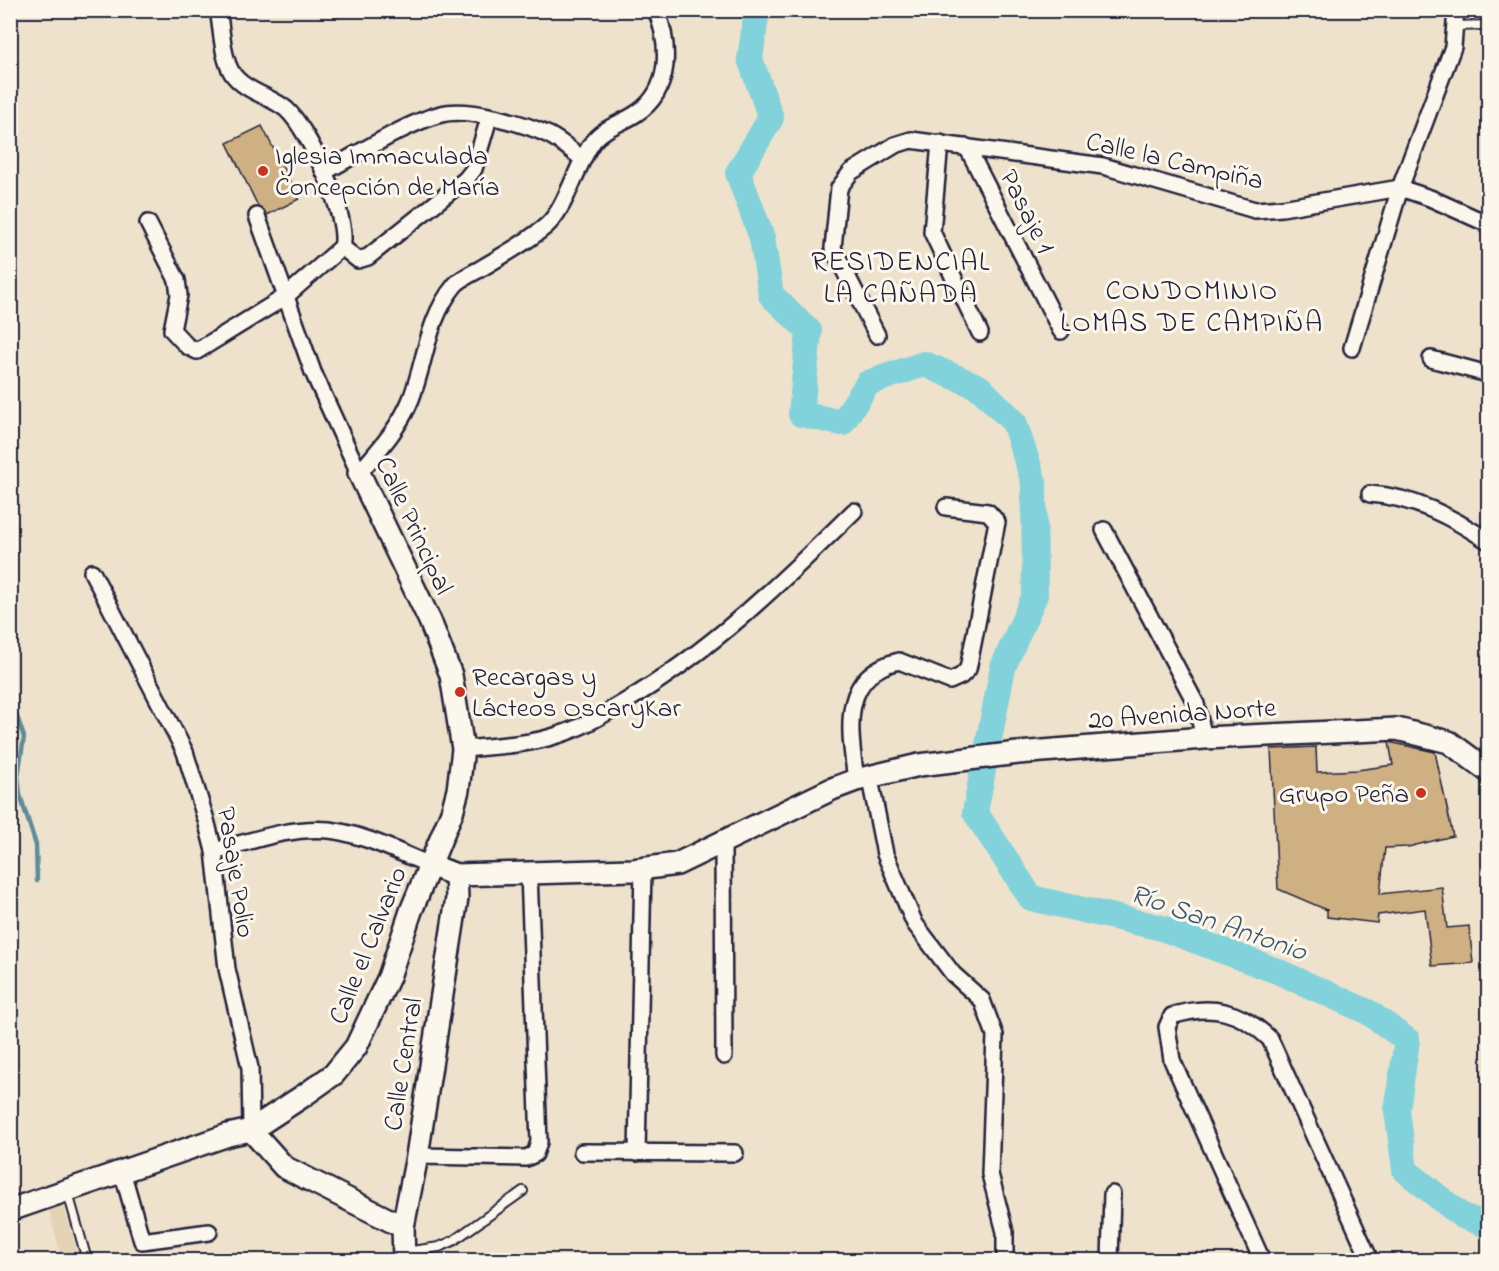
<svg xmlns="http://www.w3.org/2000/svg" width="1499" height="1271" font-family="'Indie Flower',sans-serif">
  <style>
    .built { fill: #e5d3b6 }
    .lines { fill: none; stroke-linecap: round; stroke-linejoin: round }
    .stream { stroke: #5c8c9b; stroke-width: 4.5 }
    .river { stroke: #82d2db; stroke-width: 26 }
    .building { fill: #cfb083; stroke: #22223b; stroke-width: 1.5 }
    .lane-casing { stroke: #22223b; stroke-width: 12 }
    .street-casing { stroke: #22223b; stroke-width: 20 }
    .secondary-casing { stroke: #22223b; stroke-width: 26 }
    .lane { stroke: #fbf7ec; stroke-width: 8 }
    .street { stroke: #fbf7ec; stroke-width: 15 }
    .secondary { stroke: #fbf7ec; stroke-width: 21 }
    .poi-dot { fill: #c8321e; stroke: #fbf7ec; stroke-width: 2 }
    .labels { text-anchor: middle; stroke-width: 6; stroke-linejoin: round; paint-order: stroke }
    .poi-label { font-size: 27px; fill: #22223b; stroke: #fbf7ec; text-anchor: start }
    .street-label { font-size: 27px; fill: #22223b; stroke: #fbf7ec }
    .neighbourhood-label { font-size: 28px; letter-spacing: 1.5px; fill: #22223b; stroke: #fbf7ec }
    .water-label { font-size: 28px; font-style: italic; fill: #3f576b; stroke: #fbf7ec }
  </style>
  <rect width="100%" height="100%" fill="#eee2cc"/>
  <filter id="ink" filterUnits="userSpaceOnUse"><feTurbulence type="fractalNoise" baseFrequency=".0167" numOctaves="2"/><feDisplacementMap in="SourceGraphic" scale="12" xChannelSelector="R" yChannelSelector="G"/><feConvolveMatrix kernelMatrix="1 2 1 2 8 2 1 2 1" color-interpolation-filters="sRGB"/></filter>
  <g filter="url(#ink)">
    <!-- built -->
    <path class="built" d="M 63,1204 L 80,1260 L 62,1260 L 49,1210 Z"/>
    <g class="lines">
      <!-- stream -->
      <path class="stream" d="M 10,696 L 24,737 L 18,776 L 20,795 L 36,845 L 37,881"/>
      <!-- river -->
      <path class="river" d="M 757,10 L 750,59 L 771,118 L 738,173 L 762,238 L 771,295 L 809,331 L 801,414 L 842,423 L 868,383 L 924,364 L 979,387 L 1014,422 L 1034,482 L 1035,595 L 1003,667 L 975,812 L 1031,898 L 1162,928 L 1277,971 L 1368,1012 L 1407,1040 L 1397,1111 L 1405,1170 L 1462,1216 L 1488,1225"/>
    </g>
    <!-- building -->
    <g class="building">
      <path d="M 262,126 L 299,199 L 267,215 L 258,206 L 227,143 Z"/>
      <path d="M 1389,742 L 1435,752 L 1453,836 L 1408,847 L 1385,848 L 1380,894 L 1442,887 L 1447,928 L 1469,926 L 1473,963 L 1432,966 L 1425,909 L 1378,915 L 1377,923 L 1327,917 L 1327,910 L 1278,889 L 1271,749 L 1316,747 L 1317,772 L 1357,770 L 1393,765 Z"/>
    </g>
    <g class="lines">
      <defs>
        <g id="lane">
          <path d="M 1456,26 L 1488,25"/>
          <path d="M 68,1193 L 87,1260"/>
          <path d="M 405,1252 L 439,1247 L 453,1241 L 523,1191"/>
        </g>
        <g id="street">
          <path d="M 940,143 L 932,232 L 980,333"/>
          <path d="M 967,147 L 1061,331"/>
          <path d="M 324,172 C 359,154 404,124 441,114 C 467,107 524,123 549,135 C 561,141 572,151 583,159"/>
          <path d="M 257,216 L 313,372 L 359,473 C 378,451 400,427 411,399 C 426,360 427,319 455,285 C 462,277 476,272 485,266 C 506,254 528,241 546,226 C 566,209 576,166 592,143 C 602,128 623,123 637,113 C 672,90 670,44 656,10"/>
          <path d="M 148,223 L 177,280 L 179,295 L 172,330 L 187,346 L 197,351 L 285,297 L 342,247 C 350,218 308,128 286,109 C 270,96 244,91 232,73 C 222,57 222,30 218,10"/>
          <path d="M 342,247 L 358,260 L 368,257 L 466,179 L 474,169 L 489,118"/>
          <path d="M 877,335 L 833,248 L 839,188 L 851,172 L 895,145 L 911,140 L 1103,166 L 1255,210 L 1282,208 L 1400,188 L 1430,198 L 1488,224"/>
          <path d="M 1352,348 L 1400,188 L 1453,47 L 1456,10"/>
          <path d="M 1431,359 L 1488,374"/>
          <path d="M 1370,494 C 1414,497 1452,517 1488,541"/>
          <path d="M 1104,530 L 1196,704 L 1204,738"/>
          <path d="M 92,572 L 185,752 L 206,820 L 214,851 L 227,969 L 250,1068 L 251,1130"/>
          <path d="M 463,749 C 495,746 528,745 558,735 C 581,728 603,715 623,703 C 710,652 783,581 854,511"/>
          <path d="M 856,780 C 850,733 838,675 899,661 L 950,681 L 961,676 L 968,669 L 997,522 L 988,512 L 946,507"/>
          <path d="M 872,789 L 885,854 L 915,924 L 953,974 L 982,1000 L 995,1035 L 990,1174 L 1005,1232 L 1005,1260"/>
          <path d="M 723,843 L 724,1056"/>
          <path d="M 214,851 C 249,842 291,826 329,830 C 363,834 398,852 430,865"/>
          <path d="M 582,1152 L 735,1153"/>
          <path d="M 637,1153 L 643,869"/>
          <path d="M 417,1156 L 526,1158 L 535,1154 L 539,1142 L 529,873"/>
          <path d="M 122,1171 L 142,1241 L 209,1232"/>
          <path d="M 1110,1260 L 1112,1194"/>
          <path d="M 1262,1260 L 1172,1060 L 1167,1027 L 1172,1016 C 1211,1003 1241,1011 1270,1039 L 1370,1260"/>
        </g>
        <g id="secondary">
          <path d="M 430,865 L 456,875 L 633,870 L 677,864 L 832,789 L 856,780 L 919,765 L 1018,753 L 1204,738 L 1397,729 L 1449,742 L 1488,771"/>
          <path d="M 251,1130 L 284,1167 L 403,1227"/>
          <path d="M 10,1210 L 228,1135 L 251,1130 L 303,1096 L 334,1074 L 356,1047 L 389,977 L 411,911 L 452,812 L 458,790 L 463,749 L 451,675 L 430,621 L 359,473"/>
          <path d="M 404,1260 L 403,1227 L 417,1156 L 457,898 L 456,875"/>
        </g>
      </defs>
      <!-- lane casing -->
      <use href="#lane" class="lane-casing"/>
      <!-- street casing -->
      <use href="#street" class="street-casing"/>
      <!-- secondary casing -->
      <use href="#secondary" class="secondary-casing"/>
      <!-- lane -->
      <use href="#lane" class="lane"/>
      <!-- street -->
      <use href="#street" class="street"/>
      <!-- secondary -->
      <use href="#secondary" class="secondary"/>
    </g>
  </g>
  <!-- markers -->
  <g class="poi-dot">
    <circle cx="263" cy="171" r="6"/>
    <circle cx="460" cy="692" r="6"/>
    <circle cx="1421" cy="793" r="6"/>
  </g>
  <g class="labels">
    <!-- poi labels -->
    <g class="poi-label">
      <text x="275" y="164">Iglesia Immaculada<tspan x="275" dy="31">Concepción de María</tspan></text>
      <text x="472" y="685">Recargas y<tspan x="472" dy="31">Lácteos OscaryKar</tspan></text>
      <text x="1409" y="802" text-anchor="end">Grupo Peña</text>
    </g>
    <!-- street labels -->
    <g class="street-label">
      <text transform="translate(1175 160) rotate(13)" y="9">Calle la Campiña</text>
      <text transform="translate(1028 211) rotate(63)" y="9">Pasaje 1</text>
      <text transform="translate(415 525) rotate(65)" y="9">Calle Principal</text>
      <text transform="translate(1182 713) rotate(-4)" y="9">20 Avenida Norte</text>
      <text transform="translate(237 872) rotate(81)" y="9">Pasaje Polio</text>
      <text transform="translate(367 945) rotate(-68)" y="9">Calle el Calvario</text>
      <text transform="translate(402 1064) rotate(-81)" y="9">Calle Central</text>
    </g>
    <!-- neighbourhood labels -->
    <g class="neighbourhood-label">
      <text x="901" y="270">RESIDENCIAL<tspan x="901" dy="32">LA CAÑADA</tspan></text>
      <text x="1192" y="299">CONDOMINIO<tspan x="1192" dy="32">LOMAS DE CAMPIÑA</tspan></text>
    </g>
    <!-- water labels -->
    <g class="water-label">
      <text transform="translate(1219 921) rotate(19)" y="10">Río San Antonio</text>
    </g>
  </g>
  <!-- margin -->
  <rect width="1499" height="1271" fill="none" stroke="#fbf7ec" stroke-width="36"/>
  <rect x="18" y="18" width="1463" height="1235" fill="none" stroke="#22223b" stroke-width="2" filter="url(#ink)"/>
</svg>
